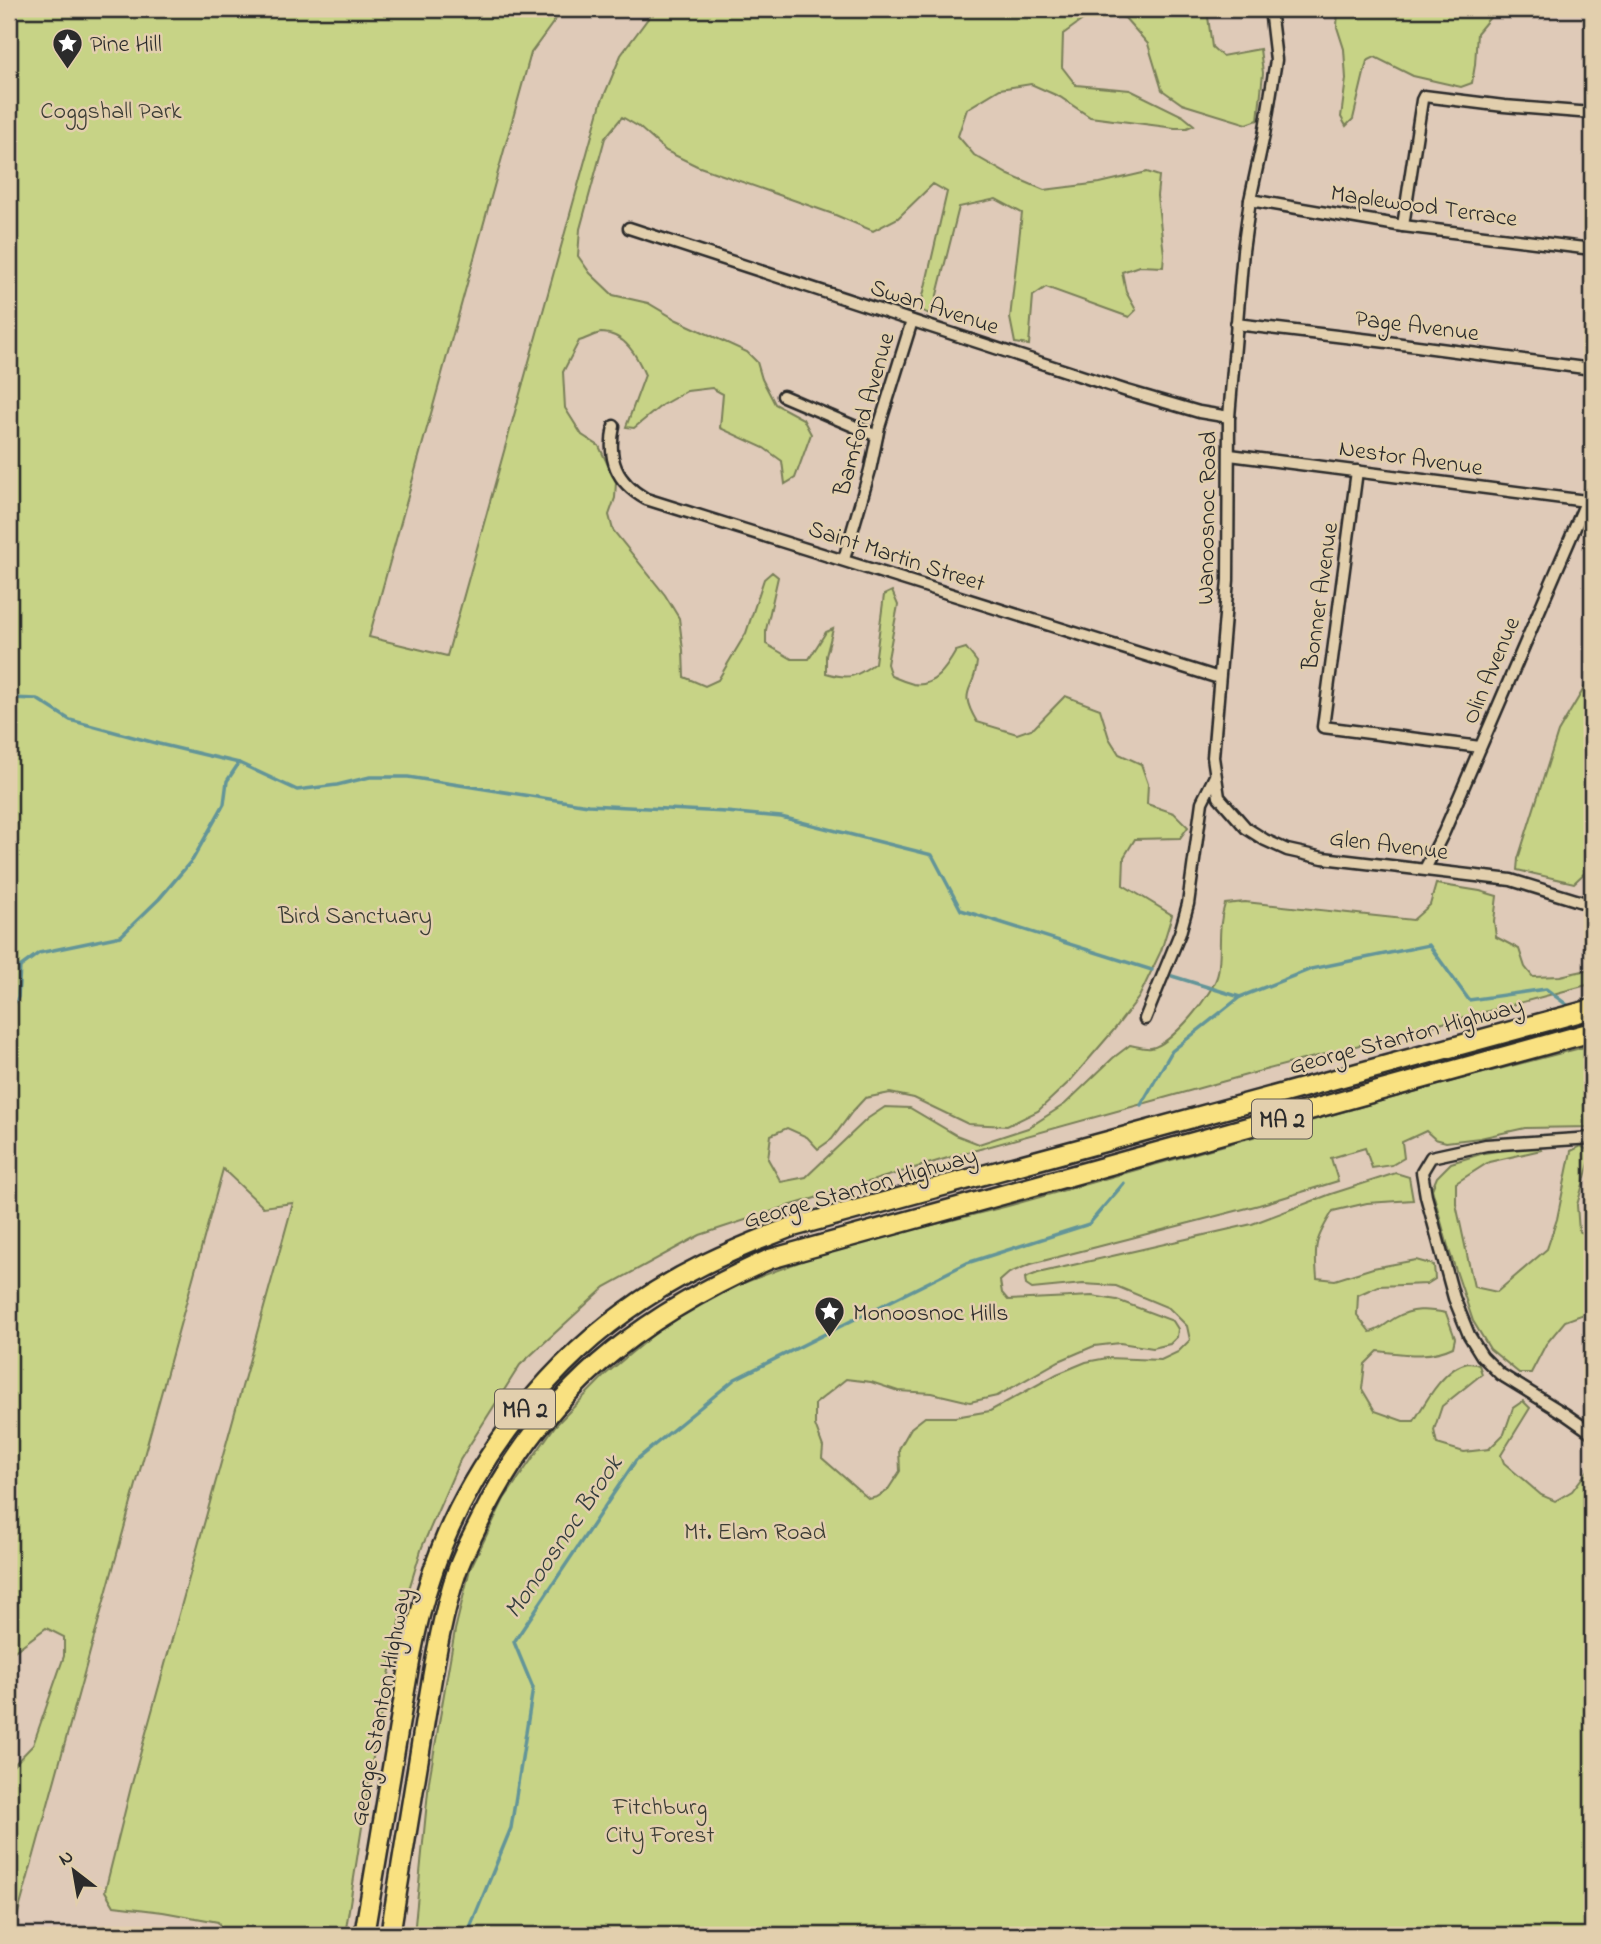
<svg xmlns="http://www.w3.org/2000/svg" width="1601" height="1944" font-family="'Indie Flower',sans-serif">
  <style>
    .green { fill: #c7d386; stroke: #797f58; stroke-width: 2 }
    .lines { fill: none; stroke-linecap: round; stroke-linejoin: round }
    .stream { stroke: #649598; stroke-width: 3.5 }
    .street-casing { stroke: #2b2b2b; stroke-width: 15 }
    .highway-casing { stroke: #2b2b2b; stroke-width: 23 }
    .street { stroke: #e2cfad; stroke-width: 10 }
    .highway { stroke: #f9e181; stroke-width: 18 }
    .labels { text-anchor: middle; stroke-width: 5; stroke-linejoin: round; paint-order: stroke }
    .shield { fill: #e2cfad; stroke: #625c52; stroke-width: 2 }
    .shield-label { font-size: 23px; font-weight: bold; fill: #2b2b2b }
    .poi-label { font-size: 24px; fill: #2b2b2b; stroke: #e2cfad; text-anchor: start }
    .park-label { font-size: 24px; fill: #3b3c34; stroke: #e2cfad }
    .street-label { font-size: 24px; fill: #2b2b2b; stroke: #e2cfad }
    .water-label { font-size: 26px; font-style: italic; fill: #343d3d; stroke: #e2cfad }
  </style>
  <rect width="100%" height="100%" fill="#dfcab8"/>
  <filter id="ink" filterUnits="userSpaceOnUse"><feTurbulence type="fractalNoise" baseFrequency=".0143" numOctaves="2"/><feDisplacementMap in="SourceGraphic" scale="14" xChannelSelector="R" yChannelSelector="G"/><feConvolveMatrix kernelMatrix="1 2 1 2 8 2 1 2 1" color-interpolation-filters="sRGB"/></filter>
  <g filter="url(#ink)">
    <!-- green -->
    <g class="green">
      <path d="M 9,9 L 563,9 L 531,53 L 369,637 L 447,656 L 601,103 L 621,55 L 655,9 L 1207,9 L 1212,47 L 1222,56 L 1260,49 L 1263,73 L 1258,120 L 1247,124 L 1182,104 L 1162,90 L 1148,44 L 1125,18 L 1095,11 L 1063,34 L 1062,67 L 1076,85 L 1130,90 L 1183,116 L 1194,125 L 1187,128 L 1175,128 L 1090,117 L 1060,97 L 1031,84 L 1000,89 L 967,109 L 958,136 L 974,155 L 1009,175 L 1044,190 L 1100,183 L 1147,172 L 1159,176 L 1157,196 L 1164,254 L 1163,267 L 1139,266 L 1122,272 L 1126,292 L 1136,310 L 1129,317 L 1046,287 L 1033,296 L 1029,345 L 1015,343 L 1010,318 L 1022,213 L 996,199 L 959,207 L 935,303 L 929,314 L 920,309 L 947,192 L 933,184 L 898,218 L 873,231 L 833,214 L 697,166 L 666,151 L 639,127 L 622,117 L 605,138 L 580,229 L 578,256 L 590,273 L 613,295 L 648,303 L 677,320 L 747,352 L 757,362 L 762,379 L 775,404 L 803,419 L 811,434 L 795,478 L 785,484 L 782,461 L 764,448 L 720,428 L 723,394 L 712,388 L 687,391 L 662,405 L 634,428 L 626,427 L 645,375 C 637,356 625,333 601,333 C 595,334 586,339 579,341 L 563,372 L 565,408 L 582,435 L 599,446 L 616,482 L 615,498 L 609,515 L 613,530 L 665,595 L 679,618 L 683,650 L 684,677 L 705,686 L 718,680 L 746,633 L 764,579 L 772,572 L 778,577 L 766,630 L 766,644 L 792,659 L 809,659 L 826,632 L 833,629 L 826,656 L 826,673 C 849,680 856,677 875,663 L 884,595 L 892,591 L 898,605 L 887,664 L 891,676 C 898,679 906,682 913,684 C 934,688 947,667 956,651 L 966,648 L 977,662 C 974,694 957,688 977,722 L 1017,734 L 1034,728 L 1065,696 L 1100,709 L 1109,738 L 1119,754 L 1141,764 L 1148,784 L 1147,804 L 1174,813 L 1188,827 L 1180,838 L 1135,839 L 1124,857 L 1123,885 L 1172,915 L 1161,951 L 1139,997 L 1113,1031 L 1070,1081 L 1038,1111 L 1007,1126 L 968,1124 L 914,1098 L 890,1093 L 865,1098 L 852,1112 L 832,1139 L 818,1149 L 807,1137 L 787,1128 L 771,1135 L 768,1159 L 781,1182 L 806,1177 L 867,1119 L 885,1107 L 910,1108 L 956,1135 L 979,1144 L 1028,1128 L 1065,1104 L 1113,1058 L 1130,1045 C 1136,1046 1145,1049 1151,1048 C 1171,1045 1215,992 1218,973 C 1222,950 1217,927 1225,904 L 1245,902 L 1413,920 L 1430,905 L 1436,884 L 1480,891 L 1497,896 L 1494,921 L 1496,937 L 1519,949 L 1525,967 L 1533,977 L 1560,976 L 1592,969 L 1592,983 L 1587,985 L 1261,1071 L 951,1157 L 782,1208 L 700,1235 L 605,1287 L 520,1365 L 460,1460 L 422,1547 L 402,1612 L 376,1738 L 345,1935 L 225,1935 L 218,1922 L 163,1912 L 114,1906 L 105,1891 L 131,1787 L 293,1203 L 263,1207 L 223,1169 L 12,1935 L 9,1935 L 9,1770 L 33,1745 L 64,1656 L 64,1637 L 46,1628 L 9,1655 Z"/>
      <path d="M 1338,9 L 1497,9 L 1477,33 L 1475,65 L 1472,83 L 1461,87 L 1413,76 L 1375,57 L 1367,61 L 1353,119 L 1346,126 L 1341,117 L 1346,79 L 1344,49 L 1337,27 Z"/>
      <path d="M 1592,675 L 1592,866 L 1574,883 L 1517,870 L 1518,859 L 1558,732 Z"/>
      <path d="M 1592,1045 L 1592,1127 L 1525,1128 L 1480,1138 L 1446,1142 L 1435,1139 L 1426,1131 L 1402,1142 L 1404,1158 L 1392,1165 L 1372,1168 L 1365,1148 L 1331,1158 L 1338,1181 L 1259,1205 L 1031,1264 L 1009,1273 L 1000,1281 L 1002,1293 L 1008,1300 L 1092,1296 L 1117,1300 L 1173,1321 L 1178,1329 L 1177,1337 L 1170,1344 L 1153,1348 L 1120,1343 L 1094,1346 L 1059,1361 L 997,1396 L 970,1402 L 932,1393 L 898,1391 L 871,1382 L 846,1379 L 815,1404 L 815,1425 L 823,1447 L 822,1458 L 869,1499 L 877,1497 L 887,1491 L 900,1471 L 899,1449 L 911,1428 L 925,1417 L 955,1417 L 990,1411 L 1057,1374 L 1086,1362 L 1107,1358 L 1161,1360 L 1178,1352 L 1190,1340 L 1187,1326 L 1169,1308 L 1116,1286 L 1083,1284 L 1032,1289 L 1026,1285 L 1025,1278 L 1038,1273 L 1252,1224 L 1331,1194 L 1396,1173 L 1409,1177 L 1413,1200 L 1367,1203 L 1333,1211 C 1315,1240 1314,1245 1317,1278 L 1335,1280 L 1373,1268 L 1416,1260 L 1434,1265 L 1435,1279 L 1427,1284 L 1378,1286 L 1358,1295 L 1357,1315 L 1370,1332 C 1381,1330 1385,1324 1395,1318 C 1412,1308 1427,1309 1446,1313 L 1455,1338 L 1453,1347 C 1428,1359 1405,1354 1378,1351 L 1365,1364 L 1362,1389 L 1375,1411 L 1403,1421 L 1414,1421 C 1425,1403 1444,1367 1468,1363 C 1471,1363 1475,1364 1479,1365 L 1482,1374 L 1442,1406 L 1434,1430 L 1437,1444 L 1464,1452 L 1489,1449 L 1504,1434 L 1513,1408 L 1523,1401 L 1530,1408 L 1501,1455 L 1504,1463 L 1541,1495 L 1555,1501 L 1572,1491 L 1592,1465 L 1592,1935 L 414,1935 L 429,1781 L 455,1630 L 470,1569 L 504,1499 L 555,1426 L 606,1374 L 666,1324 L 725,1290 L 828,1251 L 1008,1206 L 1449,1082 Z"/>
      <path d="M 1538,1145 L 1541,1150 L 1489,1162 L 1456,1183 L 1456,1204 L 1474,1287 L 1497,1292 L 1547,1249 L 1557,1219 L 1571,1151 L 1581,1146 L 1592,1153 L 1577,1205 L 1579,1231 L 1592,1237 L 1592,1311 L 1565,1321 L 1546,1344 L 1531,1373 L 1519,1373 L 1490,1349 L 1473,1321 L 1449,1250 L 1432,1189 L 1437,1177 L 1451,1163 L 1484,1153 Z"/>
    </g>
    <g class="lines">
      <!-- stream -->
      <g class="stream">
        <path d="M 9,698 L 37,699 L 70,720 L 159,744 L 239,763 L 297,790 L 337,785 L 370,777 L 408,777 L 588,805 L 726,812 L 781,817 L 932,855 L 961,910 L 1152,970"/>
        <path d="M 1172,976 L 1240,997"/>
        <path d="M 9,1012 L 18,997 L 20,967 L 39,953 L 121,936 L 159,899 L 193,859 L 224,804 L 227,781 L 239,763"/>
        <path d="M 1141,1105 L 1172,1051 L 1240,997 L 1311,969 L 1429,945 L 1469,1000 L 1546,989 L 1571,1008"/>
        <path d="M 467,1935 L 511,1828 L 533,1688 L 514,1642 L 636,1460 L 735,1379 L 967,1263 L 1089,1224 L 1124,1183"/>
      </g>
      <defs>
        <g id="street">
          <path d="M 1270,9 L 1276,60 L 1264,135 L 1250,200 L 1243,251 L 1229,417 L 1228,580 L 1213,757 L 1219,797 L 1246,828 L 1265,840 L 1287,850 L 1323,858 L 1511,880 L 1592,905"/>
          <path d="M 1250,200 L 1403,226 L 1592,249"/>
          <path d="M 1403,226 L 1422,100 L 1424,96 L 1504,106 L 1592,113"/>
          <path d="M 629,228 L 1127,391 L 1199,412 L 1229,417"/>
          <path d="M 1236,324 L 1387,342 L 1592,369"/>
          <path d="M 783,396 L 877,436"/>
          <path d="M 614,426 C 607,459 616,482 646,499 L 1219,678"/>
          <path d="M 1230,455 L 1586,501"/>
          <path d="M 1357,471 L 1323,727 L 1480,747"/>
          <path d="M 844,559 L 870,470 L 879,427 L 912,321"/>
          <path d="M 1425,869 L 1444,832 L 1592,488"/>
          <path d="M 1145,1019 L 1180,933 L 1188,904 L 1202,802 L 1215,776"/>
          <path d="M 1592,1138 L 1486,1145 L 1431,1157 L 1422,1172 L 1426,1196 L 1454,1298 L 1469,1335 L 1482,1356 L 1500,1374 L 1565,1414 L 1592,1433"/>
        </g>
        <g id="highway">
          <path d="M 364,1935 C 375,1867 387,1800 398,1732 C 407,1680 414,1627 431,1577 C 463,1476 539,1374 625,1312 C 675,1275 731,1250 789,1228 L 1592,1009"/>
          <path d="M 390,1935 C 401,1866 413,1796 424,1726 C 433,1674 440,1621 457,1571 C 463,1554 471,1539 479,1523 C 544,1390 637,1318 770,1259 L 1592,1032"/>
        </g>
      </defs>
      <!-- street casing -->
      <use href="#street" class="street-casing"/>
      <!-- highway casing -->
      <use href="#highway" class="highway-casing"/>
      <!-- street -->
      <use href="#street" class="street"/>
      <!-- highway -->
      <use href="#highway" class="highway"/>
    </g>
  </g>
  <!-- icons -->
  <defs>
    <symbol id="sight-pin" viewBox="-11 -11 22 30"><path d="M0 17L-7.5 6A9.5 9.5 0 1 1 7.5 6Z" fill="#2b2b2b" stroke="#e2cfad"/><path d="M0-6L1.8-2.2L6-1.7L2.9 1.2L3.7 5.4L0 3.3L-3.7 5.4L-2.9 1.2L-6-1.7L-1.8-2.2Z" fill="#fff"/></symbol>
  </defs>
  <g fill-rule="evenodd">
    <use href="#sight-pin" x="50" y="26" width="35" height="47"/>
    <use href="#sight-pin" x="812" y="1294" width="35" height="47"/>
  </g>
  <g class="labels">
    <!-- shield labels -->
    <g class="shield">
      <rect x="1252" y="1099.5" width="60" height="39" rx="5"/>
      <rect x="495" y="1389.5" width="60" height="39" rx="5"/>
    </g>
    <g class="shield-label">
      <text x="1282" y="1127">MA 2</text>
      <text x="525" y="1417">MA 2</text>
    </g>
    <!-- poi labels -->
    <g class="poi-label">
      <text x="90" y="51">Pine Hill</text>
      <text x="853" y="1320">Monoosnoc Hills</text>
    </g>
    <!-- park labels -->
    <g class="park-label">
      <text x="111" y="118">Coggshall Park</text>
      <text x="355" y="923">Bird Sanctuary</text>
      <text x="755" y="1539">Mt. Elam Road</text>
      <text x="660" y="1814">Fitchburg<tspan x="660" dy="28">City Forest</tspan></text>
    </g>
    <!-- street labels -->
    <g class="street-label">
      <text transform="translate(1424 205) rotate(8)" y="8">Maplewood Terrace</text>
      <text transform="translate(935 306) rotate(18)" y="8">Swan Avenue</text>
      <text transform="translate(1417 325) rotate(7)" y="8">Page Avenue</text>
      <text transform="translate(863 414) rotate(-74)" y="8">Bamford Avenue</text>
      <text transform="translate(1411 457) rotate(8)" y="8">Nestor Avenue</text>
      <text transform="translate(1206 518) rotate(-89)" y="8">Wanoosnoc Road</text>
      <text transform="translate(897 555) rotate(18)" y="8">Saint Martin Street</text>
      <text transform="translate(1319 596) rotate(-82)" y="8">Bonner Avenue</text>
      <text transform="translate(1490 670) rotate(-67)" y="8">Olin Avenue</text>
      <text transform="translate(1389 844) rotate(7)" y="8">Glen Avenue</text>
      <text transform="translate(1406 1035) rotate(-15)" y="8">George Stanton Highway</text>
      <text transform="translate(860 1187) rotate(-16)" y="8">George Stanton Highway</text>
      <text transform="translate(380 1707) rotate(-79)" y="8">George Stanton Highway</text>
    </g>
    <!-- water labels -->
    <g class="water-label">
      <text transform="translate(562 1536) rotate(-56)" y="9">Monoosnoc Brook</text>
    </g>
  </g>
  <!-- margin -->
  <rect width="1601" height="1944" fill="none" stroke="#e2cfad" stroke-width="35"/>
  <rect x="18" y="18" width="1566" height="1909" fill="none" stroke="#2b2b2b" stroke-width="2.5" filter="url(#ink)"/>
  <!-- north arrow -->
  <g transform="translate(74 1871) rotate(329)" stroke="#e2cfad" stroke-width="5" paint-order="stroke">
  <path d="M0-5L12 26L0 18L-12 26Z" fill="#2b2b2b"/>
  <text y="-10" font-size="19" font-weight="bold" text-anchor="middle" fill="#2b2b2b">N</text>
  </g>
</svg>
